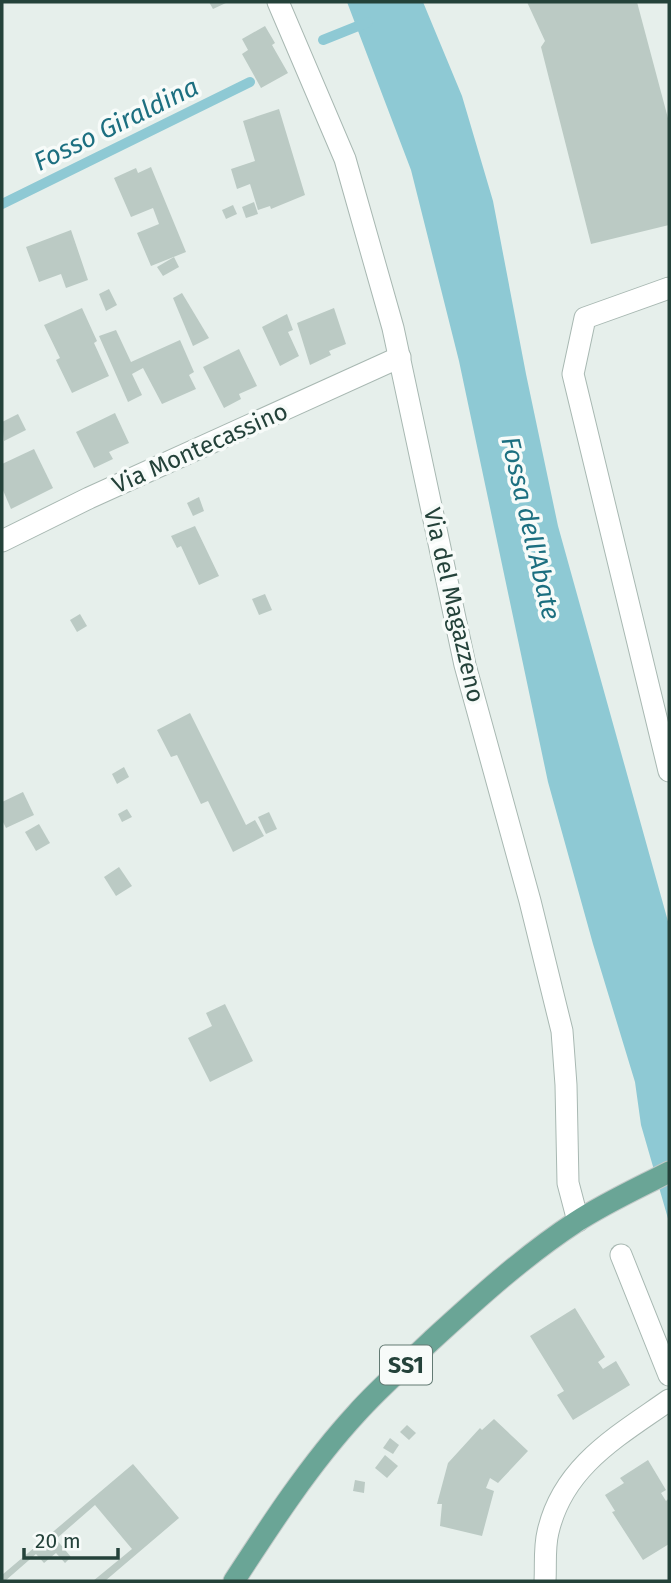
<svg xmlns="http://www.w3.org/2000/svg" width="671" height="1583" font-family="'Fira Sans',sans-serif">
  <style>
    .water { fill: #8ec9d4 }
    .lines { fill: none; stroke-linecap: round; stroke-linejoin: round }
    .stream { stroke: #8ec9d4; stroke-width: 10 }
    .building { fill: #bbcac4 }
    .minor-casing { stroke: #a8b8b2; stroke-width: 23 }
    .major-casing { stroke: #c2cac8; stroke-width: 23 }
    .minor { stroke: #fff; stroke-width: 21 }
    .major { stroke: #6aa596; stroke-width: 21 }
    .labels { text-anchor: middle; stroke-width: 7; stroke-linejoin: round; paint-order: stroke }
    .shield { fill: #f7fbf9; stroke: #637a73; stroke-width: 2 }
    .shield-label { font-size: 23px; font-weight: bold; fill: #24423a }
    .street-label { font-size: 24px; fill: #24423a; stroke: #f7fbf9 }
    .water-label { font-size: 26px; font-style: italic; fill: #1c6f80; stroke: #f7fbf9 }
  </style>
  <rect width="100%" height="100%" fill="#e6efeb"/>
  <!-- water -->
  <path class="water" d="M 347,2 L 423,2 L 462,96 L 493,201 L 526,374 L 558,526 L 669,925 L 669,1222 L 641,1125 L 635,1082 L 593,944 L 548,782 L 459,361 L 411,170 Z"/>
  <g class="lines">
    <!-- stream -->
    <g class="stream">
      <path d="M 323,40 L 368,22"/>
      <path d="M 2,204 L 250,82"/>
    </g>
  </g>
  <!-- building -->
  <g class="building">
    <path d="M 209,2 L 228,2 L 213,9 Z"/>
    <path d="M 527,2 L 637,2 L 669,122 L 669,225 L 591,244 L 541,47 L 545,41 Z"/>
    <path d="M 265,26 L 275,43 L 272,45 L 288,73 L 261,88 L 242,54 L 248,50 L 242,39 Z"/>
    <path d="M 279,109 L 305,195 L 271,209 L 270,206 L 258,210 L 250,184 L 237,189 L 231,169 L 255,161 L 243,121 Z"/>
    <path d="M 151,167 L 186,252 L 151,266 L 137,233 L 159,224 L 153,208 L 131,217 L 114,178 L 136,168 L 138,173 Z"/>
    <path d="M 254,202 L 258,214 L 246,218 L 242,207 Z"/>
    <path d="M 233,205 L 237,214 L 226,219 L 222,210 Z"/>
    <path d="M 71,230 L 88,280 L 66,288 L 61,274 L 39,282 L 26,247 Z"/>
    <path d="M 174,257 L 179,267 L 163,276 L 157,267 Z"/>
    <path d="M 109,289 L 117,305 L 106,311 L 99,294 Z"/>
    <path d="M 182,293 L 209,338 L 193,346 L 173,298 Z"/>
    <path d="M 82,308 L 97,341 L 94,343 L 109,376 L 72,393 L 56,360 L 60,358 L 44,325 Z"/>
    <path d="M 334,308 L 346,344 L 329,351 L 331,355 L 310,365 L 297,323 Z"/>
    <path d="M 287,314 L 293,330 L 288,332 L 299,356 L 280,366 L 262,327 Z"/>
    <path d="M 116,330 L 131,362 L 180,340 L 194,372 L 189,375 L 196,389 L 162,404 L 143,368 L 132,374 L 142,395 L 128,402 L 99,336 Z"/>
    <path d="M 239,349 L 257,386 L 239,394 L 241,399 L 224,408 L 203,367 Z"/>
    <path d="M 115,413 L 129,443 L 109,452 L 113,459 L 94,468 L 76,432 Z"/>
    <path d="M 18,414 L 26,430 L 4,441 L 2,422 Z"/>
    <path d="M 34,449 L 53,488 L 11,509 L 2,488 L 2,464 Z"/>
    <path d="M 199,497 L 204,511 L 193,516 L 187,503 Z"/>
    <path d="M 195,526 L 219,576 L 199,585 L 181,546 L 177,548 L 171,536 Z"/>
    <path d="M 265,594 L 272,610 L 259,615 L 252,599 Z"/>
    <path d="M 80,614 L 87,626 L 77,632 L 70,620 Z"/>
    <path d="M 190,713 L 246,825 L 255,820 L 264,836 L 233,852 L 208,801 L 201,804 L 177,755 L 171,757 L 157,730 Z"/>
    <path d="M 124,767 L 129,777 L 117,784 L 112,774 Z"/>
    <path d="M 23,792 L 34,815 L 6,828 L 2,820 L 2,802 Z"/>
    <path d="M 127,809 L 132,817 L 122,822 L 118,814 Z"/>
    <path d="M 269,812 L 277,829 L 266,834 L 258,817 Z"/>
    <path d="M 39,824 L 50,843 L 36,851 L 25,832 Z"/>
    <path d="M 119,867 L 132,886 L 116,896 L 104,877 Z"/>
    <path d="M 225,1004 L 253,1061 L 210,1082 L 188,1038 L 212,1026 L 206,1013 Z"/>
    <path d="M 575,1308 L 605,1357 L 598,1362 L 603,1369 L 616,1361 L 630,1385 L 573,1420 L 557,1395 L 564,1391 L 530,1336 Z"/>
    <path d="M 494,1419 L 528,1451 L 498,1483 L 490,1478 L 486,1488 L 494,1491 L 482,1536 L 440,1526 L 442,1504 L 437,1504 L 448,1463 L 480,1428 L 482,1430 Z"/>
    <path d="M 407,1425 L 416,1433 L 409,1440 L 400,1432 Z"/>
    <path d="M 390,1438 L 399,1445 L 393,1454 L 383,1448 Z"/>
    <path d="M 385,1455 L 398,1466 L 387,1478 L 375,1468 Z"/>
    <path d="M 648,1460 L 666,1490 L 661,1493 L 666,1501 L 669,1498 L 669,1544 L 643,1560 L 612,1512 L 615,1511 L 605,1495 L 624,1483 L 620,1478 Z"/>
    <path d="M 133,1464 L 179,1518 L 105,1581 L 93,1581 L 132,1549 L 95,1505 L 56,1539 L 71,1557 L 65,1563 L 56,1553 L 44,1563 L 36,1554 L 5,1581 L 2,1581 L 2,1575 Z"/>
    <path d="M 355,1480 L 365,1482 L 364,1493 L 353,1491 Z"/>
  </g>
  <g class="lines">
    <defs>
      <g id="minor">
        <path d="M 278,2 L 345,159 L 393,328 L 465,665 L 530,901 L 562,1031 L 566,1085 L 568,1183 L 578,1221"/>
        <path d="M 669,288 L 585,318 L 573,374 L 669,771"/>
        <path d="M 2,541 L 89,498 L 400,357"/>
        <path d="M 621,1255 L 669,1375"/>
        <path d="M 545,1581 C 546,1565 544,1548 548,1532 C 563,1466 618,1436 669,1400"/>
      </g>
      <path id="major" d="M 234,1581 C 271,1524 310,1464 356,1414 C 379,1388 407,1364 432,1340 C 478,1298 524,1256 576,1222 C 605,1203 638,1188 669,1172"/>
    </defs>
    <!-- minor casing -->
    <use href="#minor" class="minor-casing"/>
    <!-- major casing -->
    <use href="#major" class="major-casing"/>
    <!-- minor -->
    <use href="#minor" class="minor"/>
    <!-- major -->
    <use href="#major" class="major"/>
  </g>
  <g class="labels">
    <!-- shield labels -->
    <rect class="shield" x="380" y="1345.5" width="52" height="39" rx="5"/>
    <g class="shield-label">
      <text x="406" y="1373">SS1</text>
    </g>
    <!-- street labels -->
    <g class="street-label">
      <text transform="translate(200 448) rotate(-24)" y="8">Via Montecassino</text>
      <text transform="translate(454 605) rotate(77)" y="8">Via del Magazzeno</text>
    </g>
    <!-- water labels -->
    <g class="water-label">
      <text transform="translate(116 124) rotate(-26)" y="9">Fosso Giraldina</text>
      <text transform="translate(531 528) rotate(77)" y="9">Fossa dell'Abate</text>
    </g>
  </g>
  <!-- border -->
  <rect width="671" height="1583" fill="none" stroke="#24423a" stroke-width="7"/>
  <!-- scale -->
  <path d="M24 1548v10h94v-10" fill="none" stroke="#24423a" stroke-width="3.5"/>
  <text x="35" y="1548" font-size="21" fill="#24423a" stroke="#f7fbf9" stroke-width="5" paint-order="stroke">20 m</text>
</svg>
